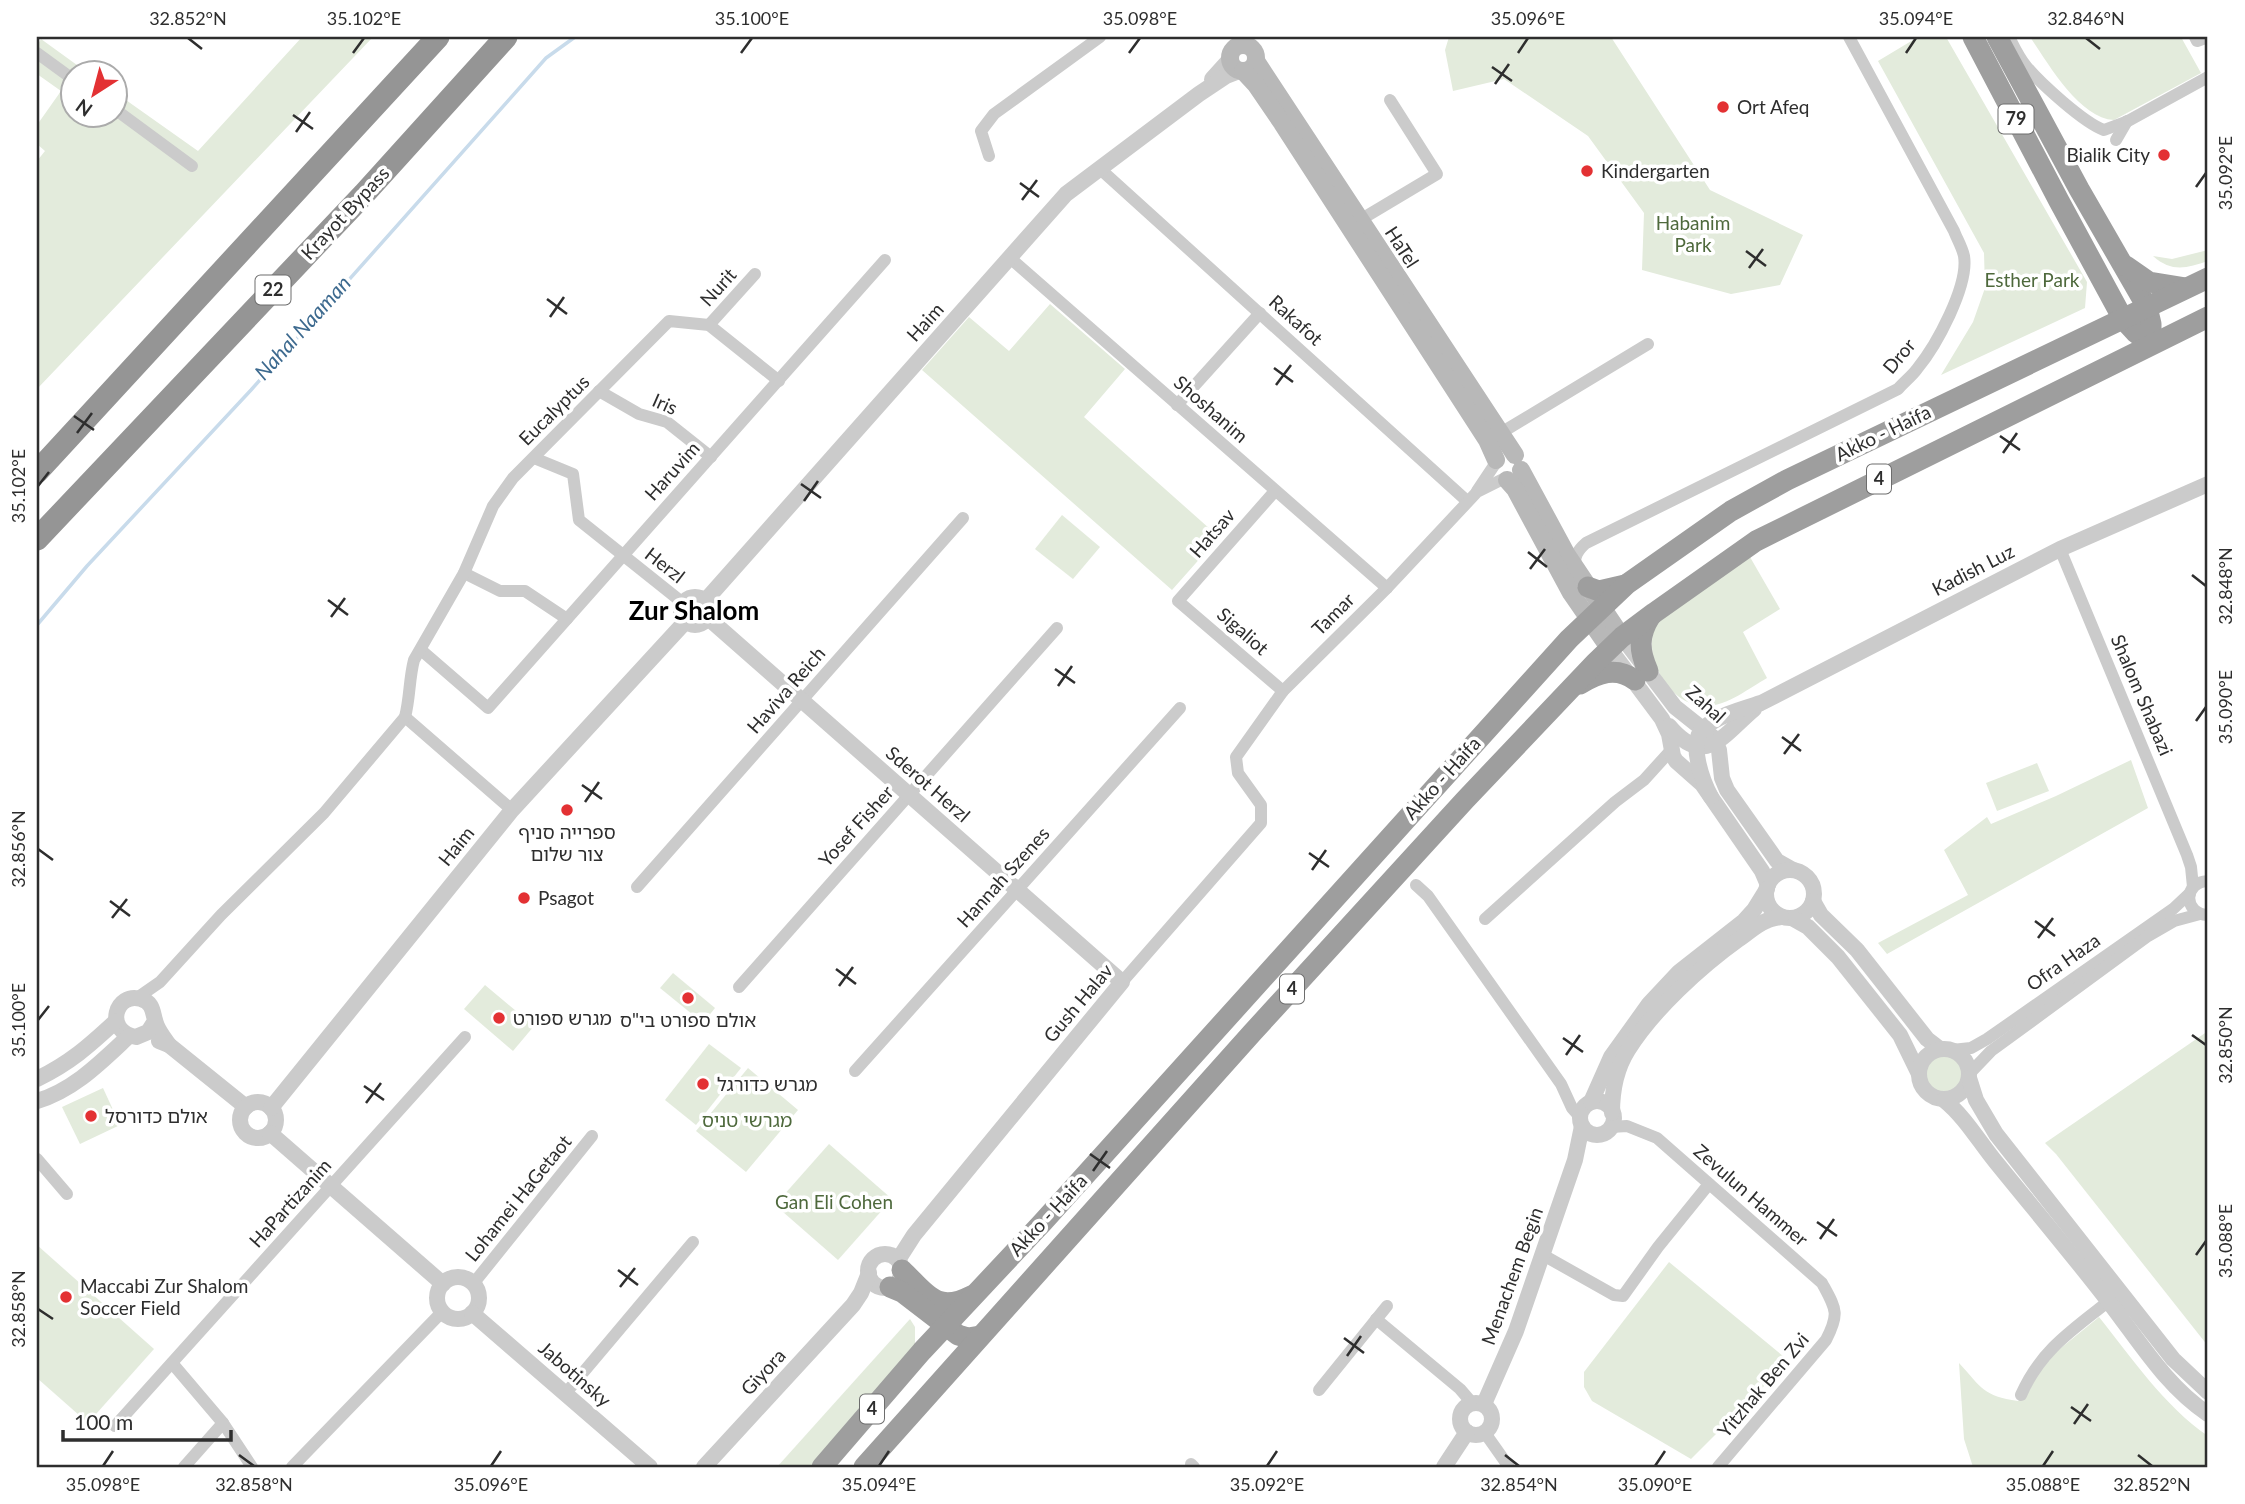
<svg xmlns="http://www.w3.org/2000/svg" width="2245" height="1504" font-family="Lato,'Noto Sans Hebrew',sans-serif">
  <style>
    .green { fill: #e3ebdc }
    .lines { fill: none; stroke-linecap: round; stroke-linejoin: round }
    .stream { stroke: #c8dbeb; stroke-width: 3.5 }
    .minor { stroke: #cbcbcb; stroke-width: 12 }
    .tertiary { stroke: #cbcbcb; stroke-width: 16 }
    .secondary { stroke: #b8b8b8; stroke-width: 18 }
    .trunk { stroke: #9e9e9e; stroke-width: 21 }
    .motorway { stroke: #959595; stroke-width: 23 }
    .ticks { fill: none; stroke: #2e2e2e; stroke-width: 2.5 }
    .poi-dot { fill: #e33133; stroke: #fff; stroke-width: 2.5 }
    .labels { text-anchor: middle; stroke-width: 7; stroke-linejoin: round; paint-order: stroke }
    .shield { fill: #fff; stroke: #6d6d6d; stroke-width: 2 }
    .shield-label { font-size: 18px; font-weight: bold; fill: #2e2e2e }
    .poi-label { font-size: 19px; fill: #2e2e2e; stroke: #fff; text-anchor: start }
    .street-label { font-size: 19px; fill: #2e2e2e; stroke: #fff }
    .park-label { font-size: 19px; fill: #4e693c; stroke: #fff }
    .water-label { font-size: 21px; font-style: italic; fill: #3d6a8f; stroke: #fff }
    .district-label { font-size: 26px; font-weight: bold; fill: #000; stroke: #fff }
    .neatline { fill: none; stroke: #2e2e2e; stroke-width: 2.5 }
    .ticks-label { font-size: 18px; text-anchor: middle; fill: #2e2e2e }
  </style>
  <rect width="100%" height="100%" fill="#fff"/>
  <!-- green -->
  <g class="green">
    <path d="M 302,37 L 373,37 L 37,389 L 37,161 L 45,151 L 37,144 L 37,125 L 61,91 L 37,74 L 37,46 L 41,39 L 88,73 L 74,74 L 74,116 L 116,116 L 116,93 L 198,151 Z"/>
    <path d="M 1449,37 L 1611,37 L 1710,190 L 1803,235 L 1780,285 L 1731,294 L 1642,270 L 1644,213 L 1588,136 L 1504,79 L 1453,91 L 1445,50 Z"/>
    <path d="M 1918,37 L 1946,37 L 2087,282 L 2085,308 L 1941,375 L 1973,322 L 1985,288 L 1984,253 L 1878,61 Z"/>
    <path d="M 2030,37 L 2181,37 L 2201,73 L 2114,120 C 2079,118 2048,63 2030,37 Z"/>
    <path d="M 2208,250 L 2208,261 C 2187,268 2172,273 2153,256 L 2172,259 Z"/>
    <path d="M 1050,304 L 1125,369 L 1084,417 L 1219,537 L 1172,590 L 922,370 L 969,317 L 1009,351 Z"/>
    <path d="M 1062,515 L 1100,547 L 1073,579 L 1035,549 Z"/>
    <path d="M 1750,557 L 1780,609 L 1743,632 L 1767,678 C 1749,688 1725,708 1703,706 C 1668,704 1640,653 1657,623 Z"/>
    <path d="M 2131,760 L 2148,808 L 1887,954 L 1878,943 L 1968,895 L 1944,850 L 1987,817 L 1991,824 L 2056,796 Z"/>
    <path d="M 2037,763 L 2049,791 L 1997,811 L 1986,783 Z"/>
    <path d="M 673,973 L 715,1008 L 703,1023 L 660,988 Z"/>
    <path d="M 485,985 L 534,1026 L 513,1051 L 464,1009 Z"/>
    <path d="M 2208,1031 L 2208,1346 L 2056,1154 L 2045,1143 Z"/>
    <path d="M 709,1044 L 741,1068 L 696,1125 L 665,1100 Z"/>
    <circle cx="1944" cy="1074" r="18"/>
    <path d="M 748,1068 L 798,1110 L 746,1172 L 696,1131 Z"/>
    <path d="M 103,1088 L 120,1125 L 80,1144 L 62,1107 Z"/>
    <path d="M 829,1144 L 892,1199 L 838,1260 L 775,1205 Z"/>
    <path d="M 37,1245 L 154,1349 L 88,1423 L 37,1378 Z"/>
    <path d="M 1669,1262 L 1789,1361 L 1691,1459 L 1592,1401 L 1584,1387 L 1584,1372 Z"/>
    <path d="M 2099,1317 C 2132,1358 2164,1406 2208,1436 L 2208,1467 L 1973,1467 L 1964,1439 L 1959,1363 C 1982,1388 1983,1396 2018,1401 L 2027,1394 L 2045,1361 Z"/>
    <path d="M 910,1319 L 915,1327 L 915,1348 L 814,1467 L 777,1467 Z"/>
  </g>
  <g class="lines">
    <!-- stream -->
    <path class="stream" d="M 37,625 L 87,566 L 251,390 L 546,58 L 575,37"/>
    <!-- minor -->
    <g class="minor">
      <path d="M 2009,37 C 2014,47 2019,58 2026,66 C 2040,83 2084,123 2104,130 L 2128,121 L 2208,77"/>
      <path d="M 2195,37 L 2197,41 L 2208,37"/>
      <path d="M 37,53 L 74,80"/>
      <path d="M 116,110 L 192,166"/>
      <path d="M 2116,140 L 2127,121"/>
      <path d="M 989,156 L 981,131 L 994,114 L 1100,37"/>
      <path d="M 1099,168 L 1467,501"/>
      <path d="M 1353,221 L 1360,220 L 1437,174 L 1390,100"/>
      <path d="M 1010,258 L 1387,588"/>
      <path d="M 709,325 L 755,274"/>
      <path d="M 599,391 L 639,414 L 667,422 L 711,457"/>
      <path d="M 1177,405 L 1260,313"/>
      <path d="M 1499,434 L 1648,344"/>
      <path d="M 534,458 L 573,474 L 579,520 L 683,603"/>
      <path d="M 1275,491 L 1178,601 L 1283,691"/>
      <path d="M 1477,491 L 1495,464"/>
      <path d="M 2060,549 L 2187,855 L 2191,867 L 2193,887"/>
      <path d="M 1576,568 C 1573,557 1578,550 1586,543 L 1898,389 C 1904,382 1912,376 1917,369 C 1936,346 1969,286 1964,256 C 1962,247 1957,239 1954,231 L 1849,37"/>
      <path d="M 464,573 L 500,591 L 525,591 L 567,619"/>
      <path d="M 421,650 L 488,708 L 885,260"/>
      <path d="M 405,717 L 512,810"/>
      <path d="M 2208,881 C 2183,882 2183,914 2208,915"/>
      <path d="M 1416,885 L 1428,896 L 1561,1084 L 1572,1108 L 1580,1117"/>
      <path d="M 637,887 L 963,518"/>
      <path d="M 1485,919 L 1615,802 L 1644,780 L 1673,748"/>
      <path d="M 1122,982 L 1261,823 L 1261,805 L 1238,773 L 1236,757 L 1283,691 L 1387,588 L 1477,492 L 1503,479"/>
      <path d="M 739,987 L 1057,628"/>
      <path d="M 137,998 L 160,982 L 221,915 L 324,813 L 405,717 C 410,698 409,679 414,660 L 464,573 L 493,506 L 513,478 L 669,321 L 709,325 L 779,381"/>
      <path d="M 1952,1050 L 1971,1048 L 1987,1039 L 2173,909 L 2190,893"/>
      <path d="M 855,1071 L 1180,708"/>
      <path d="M 1969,1074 L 1991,1051 L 2148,936 L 2174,921 L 2200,914"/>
      <path d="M 1611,1127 L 1627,1126 L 1657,1138 L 1822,1283 C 1836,1309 1840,1313 1826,1340 L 1718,1467"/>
      <path d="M 37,1159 L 67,1194"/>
      <path d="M 1543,1255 L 1614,1295 L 1623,1296 L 1658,1247 L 1709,1184"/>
      <path d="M 473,1284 L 592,1136"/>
      <path d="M 1376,1319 L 1460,1389 L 1472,1403"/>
      <path d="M 172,1363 L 223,1423 L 252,1467"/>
      <path d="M 1319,1390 L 1387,1306"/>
      <path d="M 565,1394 L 693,1242"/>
      <path d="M 2021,1395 C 2040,1351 2072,1330 2109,1301"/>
      <path d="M 115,1426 L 465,1037"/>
      <path d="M 1485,1433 L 1509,1467"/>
      <path d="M 1191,1464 L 1194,1467"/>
      <path d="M 184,1467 L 223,1423"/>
      <path d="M 292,1467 L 442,1312"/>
    </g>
    <!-- tertiary -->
    <g class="tertiary">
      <path d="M 1212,79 L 1231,58"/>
      <circle cx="695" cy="611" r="14"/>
      <path d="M 705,601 L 1066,194 L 1199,94 L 1226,76 L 1239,71"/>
      <path d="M 707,617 L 1122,982 L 914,1235 L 898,1260"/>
      <path d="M 1622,637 L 1675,707 L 1714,738 L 1719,750 L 1722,778 L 1727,790 L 1777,861 L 1793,870"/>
      <path d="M 1609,648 L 1662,719 L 1669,734 L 1673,756 L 1676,761 L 1702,784 L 1762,871 L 1768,885"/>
      <path d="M 1669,726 C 1705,769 1723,735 1754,709"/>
      <path d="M 1711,797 C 1703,782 1687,741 1704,728 C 1719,715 1742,709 1761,703 L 2060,549 L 2208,484"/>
      <circle cx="1790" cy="894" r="24"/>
      <path d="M 1813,901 L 1821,915 L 1857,950 L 1927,1039 L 1940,1049"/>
      <path d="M 1792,918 L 1808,927 L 1838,957 L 1900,1035 L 1919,1074"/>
      <path d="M 155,1021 L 148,1032 L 136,1037 C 103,1031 116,991 141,999 C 155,1003 152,1015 157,1026 C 160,1033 165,1039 169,1045"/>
      <path d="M 159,1041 L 169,1045 L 246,1107"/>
      <circle cx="1944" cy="1074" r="25"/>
      <path d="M 1969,1078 L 1976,1100 L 1996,1134 L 2173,1359 L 2208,1392"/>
      <path d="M 37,1079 C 70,1063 89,1046 116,1021"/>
      <path d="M 1944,1100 C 1965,1117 1978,1140 1995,1161 C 2033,1208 2072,1254 2109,1302 C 2140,1342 2166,1386 2208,1414"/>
      <path d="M 37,1101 C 74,1090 101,1062 129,1036"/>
      <circle cx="1597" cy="1118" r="17"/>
      <path d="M 1591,1102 L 1611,1057 L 1649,1004 L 1679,972 L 1744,921 L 1754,910 L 1767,889"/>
      <circle cx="258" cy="1120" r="18"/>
      <path d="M 271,1108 L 512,810 L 686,621"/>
      <path d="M 1612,1113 C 1612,1091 1616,1069 1628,1050 C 1653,1010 1700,967 1739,939 C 1748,933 1756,925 1766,921 C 1770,919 1776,918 1781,917"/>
      <path d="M 270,1133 L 443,1284"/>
      <circle cx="885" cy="1271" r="17"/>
      <circle cx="458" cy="1298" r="21"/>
      <path d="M 472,1313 L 650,1467"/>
      <circle cx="1476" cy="1419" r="16"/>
      <path d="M 1484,1404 L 1516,1331 L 1575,1160 L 1582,1126"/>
      <path d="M 704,1467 L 853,1305 L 861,1293 L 869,1273"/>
      <path d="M 1444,1467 L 1467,1432"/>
    </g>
    <!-- secondary -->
    <g class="secondary">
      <circle cx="1243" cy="58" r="13"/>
      <path d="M 1256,61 L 1515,455"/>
      <path d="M 1243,71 L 1256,85 L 1282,123 L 1487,440 L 1496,460"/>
      <path d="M 1521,470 L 1567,555 L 1622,637"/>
      <path d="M 1507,480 L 1515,489 L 1571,593 L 1609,648"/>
    </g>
    <!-- trunk -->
    <g class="trunk">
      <path d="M 1973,37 L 2059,201 L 2123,319 L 2135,332 L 2151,344"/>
      <path d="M 1997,37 L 2079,189 L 2147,307 L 2151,324 L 2151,344"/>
      <path d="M 2126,266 L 2149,282 L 2186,288"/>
      <path d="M 1588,587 L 1599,591 L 1625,585"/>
      <path d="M 1648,671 C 1639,651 1638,636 1650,617"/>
      <path d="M 1580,684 C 1598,673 1616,666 1635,680"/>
      <path d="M 902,1270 C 926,1293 936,1314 971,1296"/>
      <path d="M 890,1287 L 902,1292 L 958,1335 L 968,1338 L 980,1336"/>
      <path d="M 822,1467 L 922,1351 L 1042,1223 L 1569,639 L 1627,584 L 1731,511 L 1787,480 L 2208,278"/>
      <path d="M 864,1467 L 1252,1033 L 1465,800 L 1596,662 L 1622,637 L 1654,613 L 1756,541 L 2208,317"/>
    </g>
    <!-- motorway -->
    <g class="motorway">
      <path d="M 37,472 L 438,37"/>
      <path d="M 37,539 L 364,194 L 506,37"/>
    </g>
  </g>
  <!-- ticks -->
  <path class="ticks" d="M 188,38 L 202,49M 2086,38 L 2100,49M 353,53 L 364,38M 741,53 L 752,38M 1129,53 L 1140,38M 1518,53 L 1528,38M 1906,53 L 1916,38M 1492,67 L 1512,81M 1495,84 L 1509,64M 293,115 L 313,129M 296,132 L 310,112M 1020,183 L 1039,197M 2196,187 L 2206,173M 1022,200 L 1037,180M 1746,251 L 1766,266M 1749,268 L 1763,249M 547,299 L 567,314M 550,317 L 564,297M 1274,368 L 1293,382M 1276,385 L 1291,365M 74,416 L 94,430M 77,433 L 92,413M 2000,436 L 2020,450M 2003,453 L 2017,433M 801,484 L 821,498M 38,486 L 49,472M 804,501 L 818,481M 1528,552 L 1547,567M 1530,569 L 1545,549M 2192,575 L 2206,586M 328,600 L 348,615M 331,617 L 345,598M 1055,669 L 1075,683M 1058,686 L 1072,666M 2196,721 L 2206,707M 1782,737 L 1801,751M 1784,754 L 1799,734M 582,785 L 602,799M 585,802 L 599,782M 38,849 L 53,860M 1309,853 L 1329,867M 1312,870 L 1326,850M 110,901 L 130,916M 112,918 L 127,899M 2035,921 L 2055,936M 2038,938 L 2053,918M 836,969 L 856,984M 839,986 L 853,967M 38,1020 L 49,1006M 2192,1035 L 2206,1045M 1563,1038 L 1583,1052M 1566,1055 L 1580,1035M 364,1086 L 384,1100M 366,1103 L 381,1083M 1090,1154 L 1110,1168M 1093,1171 L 1107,1151M 1817,1222 L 1837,1236M 1820,1239 L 1834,1219M 2196,1255 L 2206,1241M 618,1270 L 638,1285M 620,1287 L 635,1268M 38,1309 L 53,1319M 1344,1338 L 1364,1353M 1347,1356 L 1361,1336M 2071,1407 L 2091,1421M 2074,1424 L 2088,1404M 239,1455 L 254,1466M 1505,1455 L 1519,1466M 2138,1455 L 2152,1466M 103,1466 L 113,1451M 491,1466 L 501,1451M 879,1466 L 889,1451M 1267,1466 L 1277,1451M 1655,1466 L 1665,1451M 2043,1466 L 2053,1451"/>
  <!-- markers -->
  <g class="poi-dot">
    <circle cx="1723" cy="107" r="7"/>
    <circle cx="2164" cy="155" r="7"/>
    <circle cx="1587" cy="171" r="7"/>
    <circle cx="567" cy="810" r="7"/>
    <circle cx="524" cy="898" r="7"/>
    <circle cx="688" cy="998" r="7"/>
    <circle cx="499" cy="1018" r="7"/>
    <circle cx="703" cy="1084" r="7"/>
    <circle cx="91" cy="1116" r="7"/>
    <circle cx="66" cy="1297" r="7"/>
  </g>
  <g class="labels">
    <!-- shield labels -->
    <g class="shield">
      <rect x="1998.5" y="104.5" width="35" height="29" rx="5"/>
      <rect x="255.5" y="275.5" width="35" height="29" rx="5"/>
      <rect x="1867" y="464.5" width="24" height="29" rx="5"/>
      <rect x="1280" y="974.5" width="24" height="29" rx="5"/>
      <rect x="860" y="1394.5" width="24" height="29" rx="5"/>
    </g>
    <g class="shield-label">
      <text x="2016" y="125">79</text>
      <text x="273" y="296">22</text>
      <text x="1879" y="485">4</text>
      <text x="1292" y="995">4</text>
      <text x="872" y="1415">4</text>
    </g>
    <!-- poi labels -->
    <g class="poi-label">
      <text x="1737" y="114">Ort Afeq</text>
      <text x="2150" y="162" text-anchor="end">Bialik City</text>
      <text x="1601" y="178">Kindergarten</text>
      <text x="567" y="839" text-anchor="middle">ספרייה סניף<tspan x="567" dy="22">צור שלום</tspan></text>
      <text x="538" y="905">Psagot</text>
      <text x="513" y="1025">מגרש ספורט</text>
      <text x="688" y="1027" text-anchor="middle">אולם ספורט בי"ס</text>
      <text x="717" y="1091">מגרש כדורגל</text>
      <text x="105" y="1123">אולם כדורסל</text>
      <text x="80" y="1293">Maccabi Zur Shalom<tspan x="80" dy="22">Soccer Field</tspan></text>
    </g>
    <!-- street labels -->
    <g class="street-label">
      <text transform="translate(345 213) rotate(-47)" y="7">Krayot Bypass</text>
      <text transform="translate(1402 247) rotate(57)" y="7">HaTel</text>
      <text transform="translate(718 287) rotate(-48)" y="7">Nurit</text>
      <text transform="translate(1296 320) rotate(42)" y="7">Rakafot</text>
      <text transform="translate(925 322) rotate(-48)" y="7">Haim</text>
      <text transform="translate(1899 356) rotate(-50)" y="7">Dror</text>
      <text transform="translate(665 404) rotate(24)" y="7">Iris</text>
      <text transform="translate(1211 409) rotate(41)" y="7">Shoshanim</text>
      <text transform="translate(554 410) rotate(-45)" y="7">Eucalyptus</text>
      <text transform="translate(1883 433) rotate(-26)" y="7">Akko - Haifa</text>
      <text transform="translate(672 471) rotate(-48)" y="7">Haruvim</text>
      <text transform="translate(1212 533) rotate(-49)" y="7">Hatsav</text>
      <text transform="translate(665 565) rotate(38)" y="7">Herzl</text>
      <text transform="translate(1973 570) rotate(-27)" y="7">Kadish Luz</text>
      <text transform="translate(1333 614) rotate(-45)" y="7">Tamar</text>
      <text transform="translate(1243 631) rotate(41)" y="7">Sigaliot</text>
      <text transform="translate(786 690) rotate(-49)" y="7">Haviva Reich</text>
      <text transform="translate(2142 695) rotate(67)" y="7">Shalom Shabazi</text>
      <text transform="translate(1706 704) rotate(42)" y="7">Zahal</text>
      <text transform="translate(1442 778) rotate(-48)" y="7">Akko - Haifa</text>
      <text transform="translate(928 784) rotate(41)" y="7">Sderot Herzl</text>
      <text transform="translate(856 826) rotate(-48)" y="7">Yosef Fisher</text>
      <text transform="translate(456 846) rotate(-51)" y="7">Haim</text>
      <text transform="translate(1003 877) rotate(-48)" y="7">Hannah Szenes</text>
      <text transform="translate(2063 962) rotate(-35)" y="7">Ofra Haza</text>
      <text transform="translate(1078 1003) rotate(-50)" y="7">Gush Halav</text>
      <text transform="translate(1751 1195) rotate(41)" y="7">Zevulun Hammer</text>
      <text transform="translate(518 1198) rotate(-51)" y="7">Lohamei HaGetaot</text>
      <text transform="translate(290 1203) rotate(-48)" y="7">HaPartizanim</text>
      <text transform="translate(1048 1215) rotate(-47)" y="7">Akko - Haifa</text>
      <text transform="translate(1512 1276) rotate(-70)" y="7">Menachem Begin</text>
      <text transform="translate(763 1372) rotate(-47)" y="7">Giyora</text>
      <text transform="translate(575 1374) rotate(41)" y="7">Jabotinsky</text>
      <text transform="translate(1763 1385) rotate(-50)" y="7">Yitzhak Ben Zvi</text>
    </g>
    <!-- park labels -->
    <g class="park-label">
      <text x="1693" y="230">Habanim<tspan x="1693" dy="22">Park</tspan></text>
      <text x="2032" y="287">Esther Park</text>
      <text x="747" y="1127">מגרשי טניס</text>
      <text x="834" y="1209">Gan Eli Cohen</text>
    </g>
    <!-- water labels -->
    <g class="water-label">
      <text transform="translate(303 328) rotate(-48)" y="7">Nahal Naaman</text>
    </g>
    <!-- district labels -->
    <g class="district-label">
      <text x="694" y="620">Zur Shalom</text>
    </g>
  </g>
  <!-- border -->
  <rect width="2245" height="1504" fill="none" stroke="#ffffff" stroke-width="77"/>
  <!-- north arrow -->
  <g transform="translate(94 94) rotate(216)"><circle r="33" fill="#ffffff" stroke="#ababab" stroke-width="2"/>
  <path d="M0-5L12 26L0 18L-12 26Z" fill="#e33133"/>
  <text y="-10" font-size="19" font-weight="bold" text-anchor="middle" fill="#2e2e2e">N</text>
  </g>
  <!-- scale -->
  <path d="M63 1430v10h168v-10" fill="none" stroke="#2e2e2e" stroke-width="3.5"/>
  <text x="74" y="1430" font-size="21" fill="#2e2e2e" stroke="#ffffff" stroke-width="5" paint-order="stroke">100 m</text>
  <rect x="38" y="38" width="2168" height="1428" class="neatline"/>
  <g class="ticks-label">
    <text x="188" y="25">32.852°N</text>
    <text x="364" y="25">35.102°E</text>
    <text x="752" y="25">35.100°E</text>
    <text x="1140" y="25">35.098°E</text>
    <text x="1528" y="25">35.096°E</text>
    <text x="1916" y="25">35.094°E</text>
    <text x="2086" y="25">32.846°N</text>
    <text transform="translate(2226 173) rotate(-90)" y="6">35.092°E</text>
    <text transform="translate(19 486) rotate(-90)" y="6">35.102°E</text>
    <text transform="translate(2226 586) rotate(-90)" y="6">32.848°N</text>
    <text transform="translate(2226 707) rotate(-90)" y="6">35.090°E</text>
    <text transform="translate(19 849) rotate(-90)" y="6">32.856°N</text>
    <text transform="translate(19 1020) rotate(-90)" y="6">35.100°E</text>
    <text transform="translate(2226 1045) rotate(-90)" y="6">32.850°N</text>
    <text transform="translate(2226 1241) rotate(-90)" y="6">35.088°E</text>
    <text transform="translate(19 1309) rotate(-90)" y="6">32.858°N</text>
    <text x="103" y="1491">35.098°E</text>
    <text x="254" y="1491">32.858°N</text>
    <text x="491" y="1491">35.096°E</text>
    <text x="879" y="1491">35.094°E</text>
    <text x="1267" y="1491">35.092°E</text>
    <text x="1519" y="1491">32.854°N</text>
    <text x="1655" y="1491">35.090°E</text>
    <text x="2043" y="1491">35.088°E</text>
    <text x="2152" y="1491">32.852°N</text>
  </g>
</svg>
